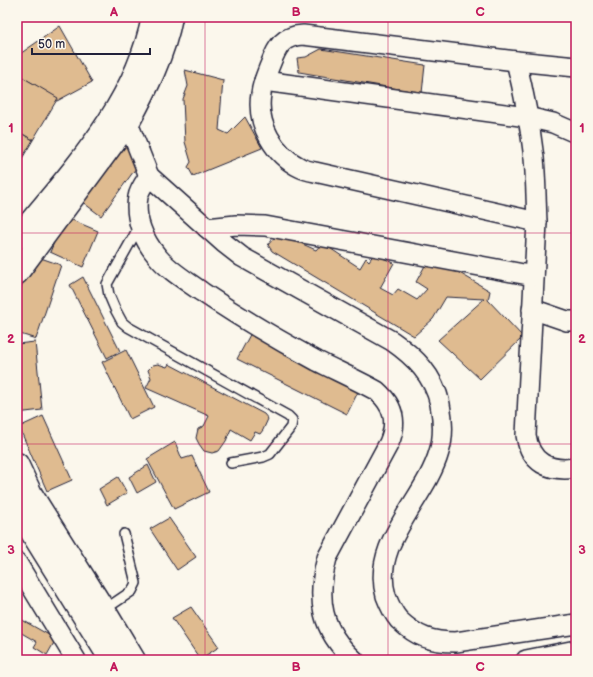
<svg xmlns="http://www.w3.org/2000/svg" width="593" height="677" font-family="'Balsamiq Sans',sans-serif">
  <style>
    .building { fill: #dfbb90; stroke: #22223b }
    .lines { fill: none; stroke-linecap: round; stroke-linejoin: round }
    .service-casing { stroke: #22223b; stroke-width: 12 }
    .minor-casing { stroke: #22223b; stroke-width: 22 }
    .secondary-casing { stroke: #22223b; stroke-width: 25 }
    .service { stroke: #fbf7ec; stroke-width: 9 }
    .minor { stroke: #fbf7ec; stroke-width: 19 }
    .secondary { stroke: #fbf7ec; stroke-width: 22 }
    .grid { fill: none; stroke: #c2185b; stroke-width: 1; stroke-opacity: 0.55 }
    .neatline { fill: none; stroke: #c2185b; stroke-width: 1.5 }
    .grid-label { font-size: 13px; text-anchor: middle; font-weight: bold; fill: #c2185b }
  </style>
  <rect width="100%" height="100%" fill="#fbf7ec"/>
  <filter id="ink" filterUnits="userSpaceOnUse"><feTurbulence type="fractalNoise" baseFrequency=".025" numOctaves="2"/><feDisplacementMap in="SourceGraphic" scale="8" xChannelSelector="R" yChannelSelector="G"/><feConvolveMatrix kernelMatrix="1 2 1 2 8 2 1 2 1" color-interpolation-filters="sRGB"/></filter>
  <g filter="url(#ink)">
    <!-- building -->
    <g class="building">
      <path d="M 60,26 L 92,82 L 57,101 L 17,74 L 17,56 Z"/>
      <path d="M 321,49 L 425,65 L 422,93 L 299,72 L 297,58 L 306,57 Z"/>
      <path d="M 185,70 L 223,80 L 219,130 L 228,134 L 245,117 L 262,148 L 193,176 L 188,167 L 191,162 L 185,142 L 183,99 L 188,86 Z"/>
      <path d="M 17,74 L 37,86 L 17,120 Z"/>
      <path d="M 17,74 L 58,98 L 33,140 L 17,131 Z"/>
      <path d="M 17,131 L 33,140 L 17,167 Z"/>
      <path d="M 127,132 L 150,149 L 101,216 L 77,198 Z"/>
      <path d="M 65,217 L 98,231 L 83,267 L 50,252 Z"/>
      <path d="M 279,237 L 289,238 L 316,250 L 322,243 L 360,268 L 366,258 L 369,261 L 374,254 L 394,263 L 380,288 L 393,295 L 398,289 L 417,300 L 427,289 L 416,282 L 427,262 L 446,265 L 490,291 L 488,300 L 523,337 L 480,379 L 438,340 L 484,299 L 446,297 L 433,319 L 414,336 L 272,251 L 268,245 L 273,239 Z"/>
      <path d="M 32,255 L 61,265 L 36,339 L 17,333 L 17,299 Z"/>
      <path d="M 83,277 L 120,351 L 107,358 L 70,285 Z"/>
      <path d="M 253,329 L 361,386 L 347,414 L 237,359 Z"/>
      <path d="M 35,342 L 42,410 L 17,413 L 17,344 Z"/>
      <path d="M 126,350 L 154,407 L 130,419 L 102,362 Z"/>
      <path d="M 158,364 L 167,367 L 169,364 L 264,414 L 268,419 L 263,430 L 260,434 L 255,432 L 250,440 L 231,429 L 226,441 L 219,451 L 212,453 L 204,451 L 199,444 L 196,438 L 198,429 L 204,426 L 209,416 L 146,388 L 151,378 L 148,370 L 153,365 Z"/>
      <path d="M 43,416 L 72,480 L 47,491 L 19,427 Z"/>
      <path d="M 175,442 L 182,459 L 192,456 L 209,492 L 174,509 L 147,459 Z"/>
      <path d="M 148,465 L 156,482 L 137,493 L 129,477 Z"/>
      <path d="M 118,477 L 127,493 L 107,505 L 99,489 Z"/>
      <path d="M 169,518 L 196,557 L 177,570 L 150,529 Z"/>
      <path d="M 191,607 L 219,647 L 200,659 L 172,618 Z"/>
      <path d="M 17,617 L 56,639 L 47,655 L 34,647 L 37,642 L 18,631 L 17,633 Z"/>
    </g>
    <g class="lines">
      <defs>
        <g id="service">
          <path d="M 140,225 L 107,284 L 109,295 L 115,309 L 122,322 L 128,327 L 288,416 L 292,420 L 291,427 L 270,454 L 263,457 L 231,463"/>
          <path d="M 104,610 L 132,591 L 136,583 L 124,534"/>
        </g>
        <g id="minor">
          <path d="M 516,61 C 524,93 530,125 534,158 C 536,179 536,201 537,222 L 526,435 C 530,463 549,472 576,468"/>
          <path d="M 264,81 L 527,117 L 553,123 L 576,133"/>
          <path d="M 125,110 L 128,123 L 149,176 L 224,243 L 242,257 L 392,341 C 415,357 434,376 440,404 C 443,420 444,437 439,452 C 426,499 370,544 386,596 C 389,604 393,613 399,620 C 417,637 431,642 456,642 L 576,624"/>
          <path d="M 149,176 C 145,182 139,190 138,197 C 134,218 144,241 157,256 C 169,271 187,281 202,292 C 239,317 278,340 317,361 C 337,371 357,380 377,391 C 394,406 398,422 389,443 L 327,558 C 316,599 321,630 354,660"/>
          <path d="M 537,222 L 315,172 C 310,171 305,170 301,168 C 274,155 256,124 261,94 C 262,84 266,75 270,65 C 277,47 282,36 303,35 L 516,61 L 576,67"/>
          <path d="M 207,228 L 236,225 L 265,226 L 534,276"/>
          <path d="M 532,309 L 567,321 L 576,321"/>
          <path d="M 17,563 L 76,660"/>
          <path d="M 526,660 L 576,650"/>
        </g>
        <g id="secondary">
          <path d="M 17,238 C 72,171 136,105 153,17"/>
          <path d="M 17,273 L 128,123 C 146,90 164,54 171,17"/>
          <path d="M 17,464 L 31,494 L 104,610 L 134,660"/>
          <path d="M 17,509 L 111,660"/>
        </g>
      </defs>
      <!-- service casing -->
      <use href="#service" class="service-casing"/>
      <!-- minor casing -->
      <use href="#minor" class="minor-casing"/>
      <!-- secondary casing -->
      <use href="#secondary" class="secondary-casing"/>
      <!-- service -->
      <use href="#service" class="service"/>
      <!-- minor -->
      <use href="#minor" class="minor"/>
      <!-- secondary -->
      <use href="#secondary" class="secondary"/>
    </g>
  </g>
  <!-- grid -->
  <path class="grid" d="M 205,17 L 205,660M 388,17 L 388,660M 17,233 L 576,233M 17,444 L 576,444"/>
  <!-- margin -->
  <rect width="593" height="677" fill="none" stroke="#fbf7ec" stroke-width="44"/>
  <!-- scale -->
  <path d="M32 48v6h118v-6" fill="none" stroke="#22223b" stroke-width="2"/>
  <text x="38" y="48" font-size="12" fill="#22223b" stroke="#fbf7ec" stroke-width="3" paint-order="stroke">50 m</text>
  <rect x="22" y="22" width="549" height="633" class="neatline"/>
  <g class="grid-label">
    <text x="114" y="16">A</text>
    <text x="296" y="16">B</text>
    <text x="480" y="16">C</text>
    <text x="11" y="132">1</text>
    <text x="582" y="132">1</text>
    <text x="11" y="343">2</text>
    <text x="582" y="343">2</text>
    <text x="11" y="554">3</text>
    <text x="582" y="554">3</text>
    <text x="114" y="671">A</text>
    <text x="296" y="671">B</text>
    <text x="480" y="671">C</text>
  </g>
</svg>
